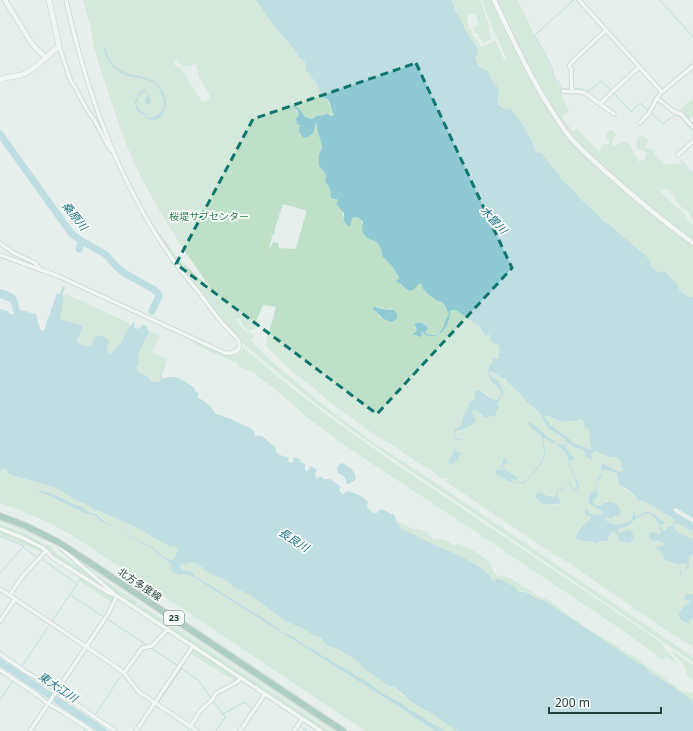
<svg xmlns="http://www.w3.org/2000/svg" width="693" height="731" font-family="'Noto Sans','Noto Sans JP',sans-serif">
  <style>
    .green { fill: #bfe0c8; fill-rule: evenodd }
    .water { fill: #8ec9d4; fill-rule: evenodd }
    .lines { fill: none; stroke-linecap: round; stroke-linejoin: round }
    .stream { stroke: #8ec9d4; stroke-width: 1 }
    .river { stroke: #8ec9d4; stroke-width: 7 }
    .minor-casing { stroke: #a8b8b2; stroke-width: 5 }
    .tertiary-casing { stroke: #a8b8b2; stroke-width: 6 }
    .secondary-casing { stroke: #a4bbb3; stroke-width: 6 }
    .primary-casing { stroke: #c2cac8; stroke-width: 8 }
    .minor { stroke: #fff; stroke-width: 3.5 }
    .tertiary { stroke: #fff; stroke-width: 4.5 }
    .secondary { stroke: #fff; stroke-width: 5 }
    .primary { stroke: #6aa596; stroke-width: 6 }
    .marked { fill: none; stroke: #0f766e; stroke-width: 3; stroke-dasharray: 8 5; stroke-linejoin: round }
    .labels { text-anchor: middle; stroke-width: 3.5; stroke-linejoin: round; paint-order: stroke }
    .shield { fill: #f7fbf9; stroke: #637a73; stroke-width: 1 }
    .shield-label { font-size: 9px; font-weight: bold; fill: #24423a }
    .park-label { font-size: 10px; fill: #2d7a4b; stroke: #f7fbf9 }
    .street-label { font-size: 10px; fill: #24423a; stroke: #f7fbf9 }
    .water-label { font-size: 11px; font-style: italic; fill: #1c6f80; stroke: #f7fbf9 }
  </style>
  <rect width="100%" height="100%" fill="#e6efeb"/>
  <!-- green -->
  <g class="green">
    <path d="M 83,0 L 256,0 C 265,15 277,27 287,41 C 293,48 297,57 305,62 L 306,70 L 317,84 L 319,88 L 318,90 L 321,94 L 323,98 C 332,102 329,108 334,115 L 332,116 L 329,114 L 326,113 L 324,115 L 316,116 L 312,119 C 302,117 301,110 292,105 L 291,105 L 298,111 L 299,114 L 296,119 L 297,123 L 295,124 L 300,125 C 298,130 299,134 304,138 L 311,135 L 315,130 L 316,122 L 317,122 L 322,146 L 320,154 L 319,166 C 323,170 325,173 326,178 L 325,180 L 330,189 L 331,198 L 334,199 L 337,199 C 340,203 344,211 343,217 L 352,218 L 357,217 L 361,220 L 369,239 L 377,242 L 381,249 L 381,253 L 384,258 L 391,265 L 399,277 L 402,286 L 421,284 L 423,289 L 429,295 L 437,301 L 442,302 L 444,304 L 449,314 C 442,324 443,340 426,333 L 425,332 L 428,328 C 426,323 420,321 415,323 L 414,325 L 417,330 L 416,332 L 413,335 L 413,337 L 416,335 L 422,335 L 421,332 L 422,331 C 425,334 427,335 430,336 C 443,338 451,321 450,311 L 456,310 L 473,322 L 480,326 L 481,330 L 486,336 L 489,334 C 490,336 490,339 491,341 C 493,344 497,343 499,346 L 499,349 L 500,351 L 498,353 L 498,355 L 499,357 L 497,359 L 494,357 L 493,358 L 493,361 C 480,371 493,383 501,391 L 501,394 L 499,396 L 498,400 C 488,400 490,394 483,392 C 480,391 478,391 475,391 L 475,399 L 469,403 L 468,407 L 464,414 L 460,427 L 454,431 L 455,436 L 459,440 L 461,440 L 462,441 L 454,448 L 453,453 L 451,456 L 448,462 L 453,465 L 455,461 L 458,460 L 459,456 L 462,455 L 459,451 L 456,452 L 455,450 L 456,447 L 463,440 L 461,438 L 458,439 L 457,438 L 455,432 C 463,426 471,429 476,419 L 472,412 L 473,409 C 482,411 479,416 486,418 L 490,416 L 496,415 L 496,411 L 498,409 L 498,406 L 497,404 C 500,401 500,398 502,395 C 505,379 495,383 490,374 L 491,371 L 507,382 L 512,388 L 520,393 L 529,404 L 539,412 L 548,428 L 565,439 L 567,442 L 565,445 C 556,445 538,428 530,423 L 540,436 L 542,437 C 541,443 544,447 544,453 C 543,461 528,483 519,483 C 516,484 513,481 511,480 L 511,479 L 515,480 L 517,476 C 511,474 505,471 503,465 L 508,464 L 509,462 L 505,458 L 503,459 L 503,464 L 500,465 L 505,471 L 498,469 L 495,472 C 500,479 514,485 523,484 C 531,478 544,464 545,453 C 546,448 544,444 543,440 L 545,438 L 552,443 L 557,443 L 559,447 L 563,450 L 568,457 L 569,463 L 574,474 L 577,488 L 576,489 L 573,489 L 569,482 L 566,484 L 564,490 L 561,489 L 559,489 L 555,497 C 548,496 543,493 537,493 L 535,496 C 542,506 547,504 558,505 L 557,493 L 560,490 L 563,491 L 566,489 L 567,483 L 569,484 L 572,490 L 576,490 L 578,489 C 578,484 576,478 575,473 C 573,468 570,466 570,461 L 574,460 L 574,458 L 565,447 L 565,446 L 567,444 L 569,444 L 576,448 L 583,449 L 584,451 L 585,456 L 590,460 L 592,460 L 591,455 L 592,453 L 596,451 L 609,457 L 615,457 L 620,460 L 623,470 L 621,472 L 609,466 L 602,464 L 601,465 L 600,476 L 595,483 L 596,490 L 588,496 L 588,502 L 601,511 L 603,513 C 600,515 592,516 589,513 L 590,512 L 585,509 L 585,513 L 590,516 L 591,518 L 578,531 L 577,539 C 582,542 589,541 594,544 L 600,541 L 606,542 L 608,540 L 612,531 L 617,534 L 617,537 L 620,543 L 628,543 L 633,540 L 634,533 L 628,530 L 623,532 L 619,533 L 617,531 L 618,529 C 622,527 626,527 630,525 C 636,520 646,508 654,516 C 655,518 658,522 659,524 C 660,528 658,529 661,532 L 660,534 L 652,532 L 655,542 L 661,541 L 665,545 L 663,546 L 657,547 L 662,552 L 659,554 L 663,555 L 665,560 C 669,560 671,562 674,563 C 679,563 683,562 687,564 L 686,569 L 680,570 L 682,577 L 681,571 L 682,570 L 685,571 C 690,568 689,562 689,557 L 693,554 L 693,594 L 687,594 L 685,600 L 688,600 L 690,602 L 680,610 L 678,616 C 681,620 684,624 690,623 L 691,619 L 693,618 L 693,647 L 660,626 L 569,563 L 550,552 L 445,481 L 447,479 L 446,477 L 443,479 L 442,479 L 431,470 L 421,465 L 413,459 L 403,453 L 396,447 L 375,435 L 327,400 L 307,382 L 303,380 L 286,366 L 266,346 L 267,342 L 266,339 L 268,336 L 276,307 L 263,305 L 255,324 L 255,328 L 250,331 C 244,329 241,324 240,319 L 235,319 L 244,330 L 253,334 L 254,336 L 251,341 L 270,360 L 321,403 L 368,439 L 439,485 L 693,657 L 693,662 L 367,441 L 318,405 L 266,363 L 241,342 L 225,324 L 173,257 L 157,233 L 149,219 L 184,266 L 185,265 L 211,289 L 180,244 L 152,198 L 136,167 L 122,134 L 102,74 L 94,48 L 90,24 ZM 177,60 L 182,66 C 187,67 191,64 196,65 C 197,70 199,78 201,81 C 204,87 210,91 210,99 L 204,103 L 201,100 L 180,67 L 176,67 L 173,62 ZM 283,204 L 305,210 L 306,213 L 296,248 L 294,249 L 279,248 L 278,243 L 273,242 L 271,247 L 269,249 L 272,238 L 271,236 L 274,234 L 276,225 ZM 378,307 L 387,310 L 391,308 L 394,309 L 395,312 L 388,322 L 379,316 L 376,310 L 373,309 Z"/>
    <path d="M 452,0 L 480,0 L 489,26 L 490,39 L 485,43 C 479,39 479,39 478,33 L 475,33 L 473,29 L 475,26 L 479,24 L 476,14 L 469,13 L 467,17 L 469,28 L 473,33 L 472,35 L 476,38 L 481,47 L 495,41 L 496,42 L 504,60 L 507,61 L 507,60 L 492,27 L 482,0 L 492,0 L 504,26 L 567,136 L 684,239 L 693,245 L 693,297 L 688,298 L 679,290 C 678,285 670,274 665,272 C 662,271 661,271 658,272 L 650,266 L 651,262 L 647,257 L 611,226 L 602,220 L 592,209 L 578,197 L 575,192 L 560,178 L 559,174 L 543,156 L 542,152 L 537,152 L 535,150 L 531,139 L 524,127 L 510,109 L 503,108 L 497,104 L 499,92 L 497,86 L 491,79 L 488,71 L 481,68 L 478,65 L 475,58 L 478,54 C 475,47 472,40 468,34 C 465,30 466,33 464,29 C 460,20 456,10 452,0 Z"/>
    <path d="M 496,0 L 517,0 L 524,13 L 534,35 L 549,63 L 554,79 L 562,89 L 561,93 L 569,111 L 562,117 L 564,121 L 573,131 L 578,129 L 599,152 C 602,146 601,144 609,144 L 609,140 L 606,137 L 606,134 L 610,130 L 612,130 L 616,135 L 612,140 L 612,144 L 614,146 L 616,146 L 621,142 L 625,141 C 629,144 633,148 633,153 L 638,157 L 638,162 L 644,160 L 647,155 L 646,152 L 637,148 C 636,143 636,141 639,137 L 642,136 L 647,138 C 649,142 647,144 645,148 L 652,149 L 656,156 L 664,164 L 672,164 L 682,163 L 690,173 L 693,173 L 693,221 C 691,218 690,215 688,212 C 685,209 680,207 678,203 C 672,196 673,189 662,189 L 660,190 L 661,192 C 665,196 669,200 673,204 C 677,208 683,211 686,216 L 684,217 L 693,225 L 693,242 L 655,213 L 592,157 L 570,135 L 558,119 L 536,81 L 502,14 L 519,37 L 520,37 L 499,9 Z"/>
    <path d="M 693,98 L 693,118 L 691,116 L 688,119 L 683,112 L 678,111 Z"/>
    <path d="M 66,294 L 129,323 L 130,326 C 127,331 125,337 122,342 C 119,346 113,351 109,354 L 107,351 L 107,346 L 109,343 C 97,345 88,349 77,342 L 77,341 L 81,333 L 81,325 L 60,319 L 59,318 L 64,296 Z"/>
    <path d="M 149,331 L 160,336 L 152,351 L 167,360 L 160,375 L 162,380 L 155,382 C 150,380 151,378 147,376 C 140,372 139,376 136,367 L 139,365 L 138,359 L 139,356 L 139,353 Z"/>
    <path d="M 188,338 C 203,345 218,354 235,356 L 244,348 C 308,405 378,452 448,499 C 519,547 591,595 662,643 C 665,651 673,657 678,664 L 666,656 L 664,658 L 665,661 L 619,628 L 482,536 L 350,449 L 307,417 L 272,387 L 251,371 L 240,367 L 237,363 L 200,347 Z"/>
    <path d="M 545,415 L 557,420 L 572,422 L 580,419 L 583,420 L 589,430 L 590,443 L 592,449 L 591,450 L 589,449 L 573,443 L 571,440 L 564,435 L 554,427 L 549,425 L 544,417 Z"/>
    <path d="M 5,468 L 7,468 L 8,473 L 11,475 L 54,487 L 63,492 L 75,500 L 84,503 L 96,510 L 100,511 L 121,521 L 134,526 L 145,532 L 153,536 L 160,541 L 177,549 L 178,550 L 175,558 L 172,560 L 165,558 L 151,546 L 143,543 L 111,525 L 94,512 L 87,511 L 60,497 L 47,492 L 39,490 L 37,491 L 48,495 L 84,513 L 94,515 L 101,521 L 132,538 L 135,539 L 139,543 L 147,545 L 151,548 L 159,555 L 171,564 L 172,572 L 179,575 L 184,574 L 190,575 L 398,706 L 435,731 L 365,731 L 158,592 L 157,590 L 138,577 L 131,575 C 104,557 78,537 49,523 C 33,515 17,509 0,503 L 0,472 Z"/>
    <path d="M 603,470 L 607,470 L 617,473 C 619,477 620,482 622,486 C 625,491 632,493 637,496 L 636,499 L 650,504 L 660,511 L 670,516 L 675,521 L 671,526 L 668,527 L 666,530 L 664,531 L 661,529 L 661,525 L 665,524 C 660,518 654,513 645,511 L 641,515 L 636,516 L 633,513 L 632,518 L 630,520 L 615,525 C 612,524 607,522 605,519 L 606,517 L 611,519 L 615,515 L 618,516 L 620,511 L 618,506 L 607,501 L 598,506 L 592,502 L 598,496 L 596,483 L 601,477 L 601,471 Z"/>
    <path d="M 0,519 L 25,528 L 47,539 L 45,541 L 24,531 L 0,522 Z"/>
    <path d="M 399,522 L 413,529 L 419,529 L 428,533 L 432,538 L 436,539 L 443,539 L 448,541 L 452,545 L 459,544 L 467,547 L 474,551 L 487,560 L 496,575 L 510,578 L 525,588 L 527,588 L 538,596 L 546,599 L 550,601 L 575,620 L 579,622 L 584,626 L 605,639 L 608,641 L 610,641 L 626,653 L 638,658 L 644,664 L 655,672 L 661,675 L 670,683 L 682,691 L 693,693 L 693,701 L 687,696 L 650,672 L 645,667 L 629,657 L 545,601 L 538,599 L 534,596 L 523,591 L 517,592 C 510,584 503,577 492,582 L 490,575 L 487,572 L 457,555 L 437,547 L 404,531 L 398,524 Z"/>
    <path d="M 675,523 L 677,523 L 693,532 L 693,540 L 675,530 Z"/>
    <path d="M 0,524 L 22,532 L 44,543 L 42,546 L 0,528 Z"/>
    <path d="M 0,531 L 41,548 L 44,551 L 43,553 L 0,535 Z"/>
    <path d="M 46,544 L 51,546 L 56,553 L 86,572 L 108,591 L 54,556 L 48,549 L 44,547 Z"/>
    <path d="M 63,548 L 140,598 L 139,601 L 81,563 Z"/>
    <path d="M 189,562 L 192,562 L 197,563 L 235,588 L 252,596 L 284,620 L 292,624 L 304,629 L 313,635 L 318,636 L 321,638 L 326,645 L 338,649 L 351,657 L 359,662 L 363,668 L 389,686 L 395,687 L 403,696 L 408,699 L 423,709 L 430,711 L 457,731 L 446,731 L 428,721 L 424,717 L 421,716 L 419,714 L 407,708 L 403,704 L 394,699 L 382,693 L 366,681 L 355,675 L 350,671 L 334,663 L 328,658 L 324,657 L 315,650 L 304,645 L 294,637 L 282,632 L 272,624 L 263,619 L 250,610 L 222,593 L 217,589 L 196,577 L 191,572 L 183,570 L 180,567 L 181,565 Z"/>
    <path d="M 90,571 L 138,602 L 135,606 L 112,590 Z"/>
    <path d="M 80,576 L 113,597 L 114,599 L 112,603 L 80,581 L 78,583 L 76,582 Z"/>
    <path d="M 145,595 L 237,655 L 236,657 L 144,596 Z"/>
    <path d="M 139,604 L 170,624 L 168,628 L 137,607 Z"/>
    <path d="M 175,621 L 338,731 L 333,731 L 173,624 Z"/>
    <path d="M 172,625 L 330,731 L 323,731 L 170,629 Z"/>
    <path d="M 193,649 L 195,649 L 238,678 L 235,681 L 190,653 Z"/>
    <path d="M 670,650 L 671,650 L 693,665 L 693,680 L 686,675 L 687,671 L 681,662 Z"/>
    <path d="M 240,657 L 329,717 L 328,718 L 239,659 Z"/>
  </g>
  <!-- water -->
  <g class="water">
    <path d="M 256,0 L 452,0 L 456,12 L 463,24 L 465,30 L 468,34 L 478,50 L 478,54 L 475,58 L 478,65 L 481,68 L 488,71 L 491,79 L 497,86 L 499,92 L 497,104 L 502,108 L 510,109 L 513,111 L 524,127 L 531,139 L 535,150 L 537,152 L 543,153 L 543,156 L 559,174 L 560,178 L 575,192 L 578,197 L 592,209 L 602,220 L 611,226 L 647,257 L 651,262 L 650,266 L 658,272 L 665,271 L 678,285 L 679,290 L 688,297 L 693,297 L 693,518 L 676,508 L 673,509 L 675,512 L 693,523 L 693,532 L 677,523 L 674,525 L 675,530 L 693,540 L 693,554 L 689,557 C 689,562 690,568 685,571 L 682,570 L 681,571 L 682,575 L 682,577 L 679,571 L 681,570 L 686,569 L 687,564 L 684,563 L 677,564 L 665,560 L 663,555 L 659,554 L 662,552 L 655,548 L 657,547 L 663,546 L 665,545 C 662,540 657,542 652,541 L 649,538 L 649,535 L 650,533 L 652,532 L 660,534 L 661,532 L 659,529 C 660,524 658,522 655,518 C 650,510 642,515 636,519 C 633,521 631,524 628,526 C 624,528 621,527 617,530 L 619,533 L 628,530 C 634,531 634,535 633,540 L 629,543 L 619,542 L 617,534 L 612,531 L 607,541 L 600,541 L 596,544 L 592,542 L 578,540 L 576,538 C 577,530 585,524 591,518 L 590,516 L 585,514 L 585,509 L 589,511 L 589,513 C 592,515 600,515 603,513 L 601,511 L 589,503 C 587,496 590,493 596,490 L 595,483 C 598,476 602,475 601,466 L 602,464 L 604,464 L 620,472 L 623,471 L 620,460 L 615,457 L 609,457 L 595,451 L 591,454 L 592,460 L 591,460 L 585,456 L 584,451 L 583,449 L 576,448 L 569,444 L 567,444 L 565,446 L 565,447 L 574,458 L 574,460 L 570,461 L 570,464 L 574,472 L 579,487 C 575,495 571,489 569,484 L 567,483 L 565,491 L 560,490 C 554,495 559,497 561,502 C 558,505 556,504 552,504 C 543,505 540,504 535,496 L 537,493 L 539,492 L 548,496 L 555,497 L 557,491 L 560,488 L 564,490 L 566,484 L 568,482 L 570,483 L 573,489 L 576,489 L 577,488 L 574,474 L 569,465 L 568,457 L 563,450 L 559,447 L 557,443 L 552,443 L 545,438 L 543,440 C 544,444 546,448 545,453 C 544,464 531,478 523,484 C 513,485 503,479 496,474 L 495,471 L 498,469 L 505,471 L 500,465 L 503,464 L 503,459 L 505,458 L 507,460 L 509,463 L 503,465 C 505,472 513,473 518,478 L 516,480 L 511,479 L 511,480 C 513,481 516,484 519,483 C 528,483 543,461 544,453 C 544,447 541,444 542,437 L 529,425 L 528,422 C 541,427 550,443 565,445 L 567,443 L 565,439 L 548,428 L 539,412 L 529,404 L 518,392 L 511,386 L 505,379 L 501,378 L 496,374 L 491,371 L 490,372 C 490,378 495,379 499,381 L 500,384 L 502,387 L 504,393 L 500,397 L 500,401 L 497,403 L 499,408 L 496,411 L 496,415 L 485,418 L 478,411 L 473,409 L 472,412 L 476,419 L 476,421 C 473,424 468,427 464,429 C 461,430 459,429 455,432 L 456,437 L 458,439 L 462,439 L 463,440 L 456,447 L 455,450 L 456,452 L 459,451 L 462,454 L 459,456 L 458,461 L 455,461 L 453,465 L 448,462 L 451,456 L 453,453 L 454,448 L 462,441 L 461,440 L 457,440 L 455,437 L 454,430 L 460,427 L 464,414 L 468,407 L 469,403 L 475,399 L 475,391 L 477,390 C 487,393 489,400 498,400 L 499,396 L 501,394 L 501,391 C 493,383 486,378 489,365 L 493,361 L 493,358 L 494,357 L 497,359 L 499,357 L 498,354 L 500,351 L 499,349 L 499,346 C 497,343 493,344 491,341 C 490,339 490,336 489,334 L 486,336 L 481,330 L 480,326 L 473,322 L 456,310 L 450,311 C 451,321 443,338 430,336 C 427,335 424,334 422,331 L 421,332 L 422,335 L 420,337 L 416,335 L 412,336 L 417,330 L 414,324 C 419,321 425,323 428,328 L 425,332 L 426,333 C 444,341 442,323 449,314 L 444,304 L 442,302 L 437,301 L 429,295 L 423,289 L 421,284 L 419,284 L 413,290 L 410,291 L 405,288 L 400,283 L 397,282 L 396,280 L 399,279 L 399,277 L 391,265 L 382,256 L 381,249 L 377,242 L 369,239 L 363,233 L 362,230 L 363,222 L 361,220 L 357,217 L 352,218 L 350,226 L 348,226 L 344,221 L 344,213 L 337,205 L 336,204 L 338,202 L 337,199 L 334,199 L 331,198 L 330,189 L 325,181 C 327,175 324,171 319,166 L 319,155 L 322,148 L 322,146 L 317,128 L 317,122 L 316,122 C 315,131 313,136 304,138 C 299,134 298,130 300,125 L 295,124 L 297,123 L 296,119 L 299,114 L 298,111 L 290,104 L 291,103 C 293,106 297,107 300,110 C 305,116 303,116 311,119 L 314,118 L 316,116 L 324,115 L 327,113 L 331,116 L 334,115 C 331,111 331,103 328,100 C 326,99 324,98 322,97 L 321,94 L 318,90 L 319,88 L 317,84 L 306,70 L 305,62 L 299,57 L 288,42 L 269,19 ZM 545,415 C 550,416 553,418 557,420 C 566,423 572,422 580,419 L 583,420 L 585,424 L 584,427 C 593,431 588,435 590,442 C 590,444 591,446 592,449 L 589,449 L 573,443 L 571,440 L 564,435 L 554,427 L 549,425 L 549,422 L 544,417 ZM 602,470 L 607,470 L 617,473 L 619,484 C 625,488 632,492 637,497 L 636,499 L 650,504 L 660,511 L 670,516 L 675,521 L 671,526 L 668,527 L 666,530 L 664,531 L 661,529 L 661,525 L 665,523 L 654,514 L 645,511 L 641,515 L 636,516 L 635,515 L 634,511 C 633,513 633,518 631,520 C 629,521 617,525 615,525 C 612,524 607,522 605,519 L 606,517 L 611,519 L 615,515 L 619,516 L 621,512 C 620,510 619,507 618,506 C 611,498 604,503 598,506 L 592,502 L 598,496 L 596,483 L 601,477 Z"/>
    <path d="M 105,47 C 108,56 111,65 120,70 C 133,78 148,73 159,86 C 162,90 165,95 166,100 C 166,106 165,113 160,117 C 155,121 151,120 146,118 L 145,115 C 138,113 135,109 135,101 C 139,96 137,90 145,90 L 150,94 L 149,97 L 151,99 L 150,103 L 148,105 L 145,102 L 146,98 L 148,96 L 149,93 C 142,90 138,95 138,101 L 136,102 C 137,108 142,112 147,115 L 147,118 C 152,118 157,116 161,112 C 164,108 165,103 163,98 C 155,71 135,83 118,71 C 110,65 106,57 103,48 Z"/>
    <path d="M 63,286 L 65,287 L 62,295 L 64,296 L 60,319 L 81,325 L 83,327 L 77,341 C 79,345 87,347 91,346 L 96,336 C 101,335 106,337 109,342 L 107,346 L 107,351 L 110,354 L 122,342 L 127,330 L 134,322 L 135,323 L 134,327 L 138,329 L 143,325 L 147,326 L 147,329 L 149,331 L 139,353 L 139,356 L 138,359 L 139,364 L 136,367 C 140,377 143,372 148,377 C 150,379 151,381 153,382 L 157,382 L 162,380 L 160,375 L 164,366 L 165,367 L 161,375 L 163,379 C 173,375 175,377 184,381 C 188,384 192,385 195,389 L 195,391 L 198,393 L 198,398 C 206,401 211,407 216,414 L 231,419 L 243,425 L 247,426 L 254,431 L 255,434 L 254,435 L 255,436 C 265,434 267,442 275,447 L 276,452 L 279,455 L 288,457 L 289,458 L 288,461 L 290,463 L 293,462 L 294,457 L 301,460 L 300,461 L 300,462 L 305,464 L 305,469 L 306,471 L 308,471 L 310,467 L 311,466 L 317,470 L 315,473 L 316,478 L 318,478 L 321,476 C 324,481 325,479 329,479 C 333,480 338,485 341,487 L 339,490 L 342,494 L 344,494 L 347,491 C 354,493 364,496 368,502 L 367,506 C 369,511 372,513 377,513 L 380,510 L 382,509 L 386,511 L 391,514 L 394,514 C 396,520 398,526 404,530 C 407,532 411,533 415,535 C 439,549 468,556 490,575 L 492,581 L 497,579 L 502,580 L 516,588 L 518,592 C 527,591 530,595 538,599 C 540,600 542,600 545,601 L 629,657 L 645,667 L 650,672 L 687,696 L 693,701 L 693,731 L 457,731 L 430,712 L 423,709 L 408,699 L 395,687 L 389,686 L 363,668 L 359,662 L 351,657 L 338,649 L 326,645 L 321,638 L 318,636 L 313,635 L 304,629 L 292,624 L 284,620 L 252,596 L 235,588 L 221,578 L 210,574 L 197,563 L 192,562 L 181,565 L 180,567 L 183,570 L 191,572 L 196,577 L 217,589 L 222,593 L 272,624 L 282,632 L 294,637 L 304,645 L 315,650 L 324,657 L 328,658 L 334,663 L 350,671 L 355,675 L 366,681 L 382,693 L 403,704 L 410,710 L 415,712 L 421,716 L 424,717 L 428,721 L 446,731 L 435,731 L 398,706 L 190,575 L 184,574 L 179,575 L 172,572 L 171,564 L 159,555 L 151,548 L 147,545 L 141,544 L 135,539 L 132,538 L 117,529 L 101,521 L 94,515 L 84,513 L 48,495 L 37,491 L 37,490 L 47,492 L 60,497 L 73,504 L 81,507 L 87,511 L 96,514 L 103,520 L 111,525 L 143,543 L 151,546 L 165,558 L 172,560 L 175,558 L 178,550 L 177,548 L 169,546 L 134,526 L 121,521 L 100,511 L 96,510 L 84,503 L 75,500 L 63,492 L 54,487 L 11,475 L 8,473 L 6,468 L 2,469 L 0,472 L 0,309 L 7,311 L 12,315 L 14,314 L 12,306 L 10,302 L 0,298 L 0,289 C 6,291 16,293 17,300 C 19,304 18,306 20,310 L 36,314 L 37,317 L 38,323 L 41,330 L 43,331 C 47,327 46,321 49,316 L 57,293 L 60,294 Z"/>
    <path d="M 375,307 L 387,310 L 393,309 L 397,314 L 397,319 L 392,322 C 382,321 380,314 373,309 L 374,307 Z"/>
    <path d="M 341,463 C 346,464 359,473 355,480 C 355,480 350,483 350,484 L 347,484 L 346,482 C 346,476 343,476 338,473 L 337,468 Z"/>
    <path d="M 687,594 L 693,594 L 693,618 L 690,620 L 689,624 C 672,618 679,610 690,602 L 688,600 L 685,600 L 684,598 L 685,596 Z"/>
  </g>
  <g class="lines">
    <!-- stream -->
    <g class="stream">
      <path d="M 660,0 L 693,37"/>
      <path d="M 535,35 L 574,0"/>
      <path d="M 535,36 L 550,63 L 555,80 L 557,80 L 562,88 L 569,90"/>
      <path d="M 574,89 C 579,88 584,90 588,92 L 601,81 L 611,90"/>
      <path d="M 614,93 L 631,112 L 640,103 L 648,110"/>
      <path d="M 651,113 L 663,124 L 673,116 L 680,116 L 693,131"/>
      <path d="M 681,160 L 691,172 L 693,173"/>
      <path d="M 0,536 L 21,545 L 24,546 L 23,547 L 38,558"/>
      <path d="M 42,559 L 77,584 L 52,621"/>
      <path d="M 0,573 L 23,547"/>
      <path d="M 71,595 L 104,617"/>
      <path d="M 107,619 L 147,645"/>
      <path d="M 151,648 L 178,666"/>
      <path d="M 131,660 L 143,643"/>
      <path d="M 22,666 L 48,627"/>
      <path d="M 181,668 L 198,680 L 211,698"/>
      <path d="M 17,673 L 19,670"/>
      <path d="M 0,700 L 13,681"/>
      <path d="M 159,701 L 181,669"/>
      <path d="M 213,701 L 225,717 L 216,731"/>
      <path d="M 223,714 L 244,702 L 252,709"/>
      <path d="M 95,715 L 120,677"/>
      <path d="M 301,727 L 307,731"/>
      <path d="M 84,731 L 85,729"/>
      <path d="M 188,731 L 189,731"/>
    </g>
    <!-- river -->
    <g class="river">
      <path d="M 0,134 L 71,233 L 80,240 L 105,254 L 117,267 L 124,273 L 153,289 L 157,292 L 159,296 L 152,311"/>
      <path d="M 79,249 L 82,242"/>
      <path d="M 0,662 L 103,731"/>
    </g>
    <defs>
      <g id="minor">
        <path d="M 579,0 L 662,92"/>
        <path d="M 59,46 L 71,82 L 75,87 L 87,110 L 95,121 L 107,144 L 111,150"/>
        <path d="M 563,91 C 570,93 577,90 585,93 L 614,114"/>
        <path d="M 572,92 L 571,69 L 569,66 L 572,62 L 606,30"/>
        <path d="M 657,98 L 673,111 L 681,114 L 693,127"/>
        <path d="M 600,104 L 613,91 L 639,67"/>
        <path d="M 640,123 L 649,113 L 657,98 L 662,92 L 693,66"/>
        <path d="M 678,155 L 693,141"/>
        <path d="M 0,243 L 12,252 L 35,263 L 41,270"/>
        <path d="M 0,255 L 58,276 L 225,353 C 231,354 242,351 239,342 C 237,337 230,332 227,328 C 217,318 209,306 201,295 C 191,283 180,270 171,257 C 117,180 86,90 66,0"/>
        <path d="M 0,529 L 21,537 L 43,548 L 53,558 L 109,593 L 114,595"/>
        <path d="M 59,544 L 62,549 L 117,596 L 321,731"/>
        <path d="M 0,589 L 112,664 L 124,673 L 138,691 L 142,694 L 197,731"/>
        <path d="M 10,595 L 21,578 L 46,551"/>
        <path d="M 0,621 L 15,599"/>
        <path d="M 0,654 L 26,672 L 58,690 L 67,698 L 115,731"/>
        <path d="M 0,670 L 36,694 L 48,704 L 60,710 L 92,731"/>
        <path d="M 124,673 L 142,648 L 152,646 L 168,629"/>
        <path d="M 190,727 L 200,711 L 213,699 L 215,694 L 237,682 L 241,678"/>
        <path d="M 30,731 L 108,614 L 117,596"/>
        <path d="M 136,731 L 193,646"/>
        <path d="M 240,731 L 265,694"/>
        <path d="M 294,731 L 302,719"/>
      </g>
      <g id="tertiary">
        <path d="M 5,0 L 32,44 L 46,58"/>
        <path d="M 494,0 C 509,32 524,64 542,95 C 551,109 559,123 569,136 C 580,149 593,160 606,172 C 634,197 663,221 693,243"/>
      </g>
      <path id="secondary" d="M 0,80 C 7,76 17,77 24,74 C 38,68 48,55 59,46 L 49,0"/>
      <path id="primary" d="M 0,516 L 26,526 L 58,542 L 95,566 L 343,731"/>
    </defs>
    <!-- minor casing -->
    <use href="#minor" class="minor-casing"/>
    <!-- tertiary casing -->
    <use href="#tertiary" class="tertiary-casing"/>
    <!-- secondary casing -->
    <use href="#secondary" class="secondary-casing"/>
    <!-- primary casing -->
    <use href="#primary" class="primary-casing"/>
    <!-- minor -->
    <use href="#minor" class="minor"/>
    <!-- tertiary -->
    <use href="#tertiary" class="tertiary"/>
    <!-- secondary -->
    <use href="#secondary" class="secondary"/>
    <!-- primary -->
    <use href="#primary" class="primary"/>
  </g>
  <!-- marked area -->
  <path d="M0 0H693V731H0ZM 416,63 L 512,268 L 377,414 L 176,264 L 253,119 Z" fill="#e6efeb" fill-opacity=".55" fill-rule="evenodd"/>
  <path class="marked" d="M 416,63 L 512,268 L 377,414 L 176,264 L 253,119 Z"/>
  <g class="labels">
    <!-- shield labels -->
    <rect class="shield" x="164" y="611" width="20" height="14" rx="3"/>
    <g class="shield-label">
      <text x="174" y="621">23</text>
    </g>
    <!-- park labels -->
    <g class="park-label">
      <text x="209" y="220">桜堤サブセンター</text>
    </g>
    <!-- street labels -->
    <g class="street-label">
      <text transform="translate(140 584) rotate(34)" y="4">北方多度線</text>
    </g>
    <!-- water labels -->
    <g class="water-label">
      <text transform="translate(75 216) rotate(51)" y="4">桑原川</text>
      <text transform="translate(494 220) rotate(47)" y="4">木曽川</text>
      <text transform="translate(294 540) rotate(33)" y="4">長良川</text>
      <text transform="translate(58 687) rotate(34)" y="4">東大江川</text>
    </g>
  </g>
  <!-- scale -->
  <path d="M549 707v6h112v-6" fill="none" stroke="#24423a" stroke-width="2"/>
  <text x="555" y="707" font-size="12" fill="#24423a" stroke="#f7fbf9" stroke-width="3" paint-order="stroke">200 m</text>
</svg>
